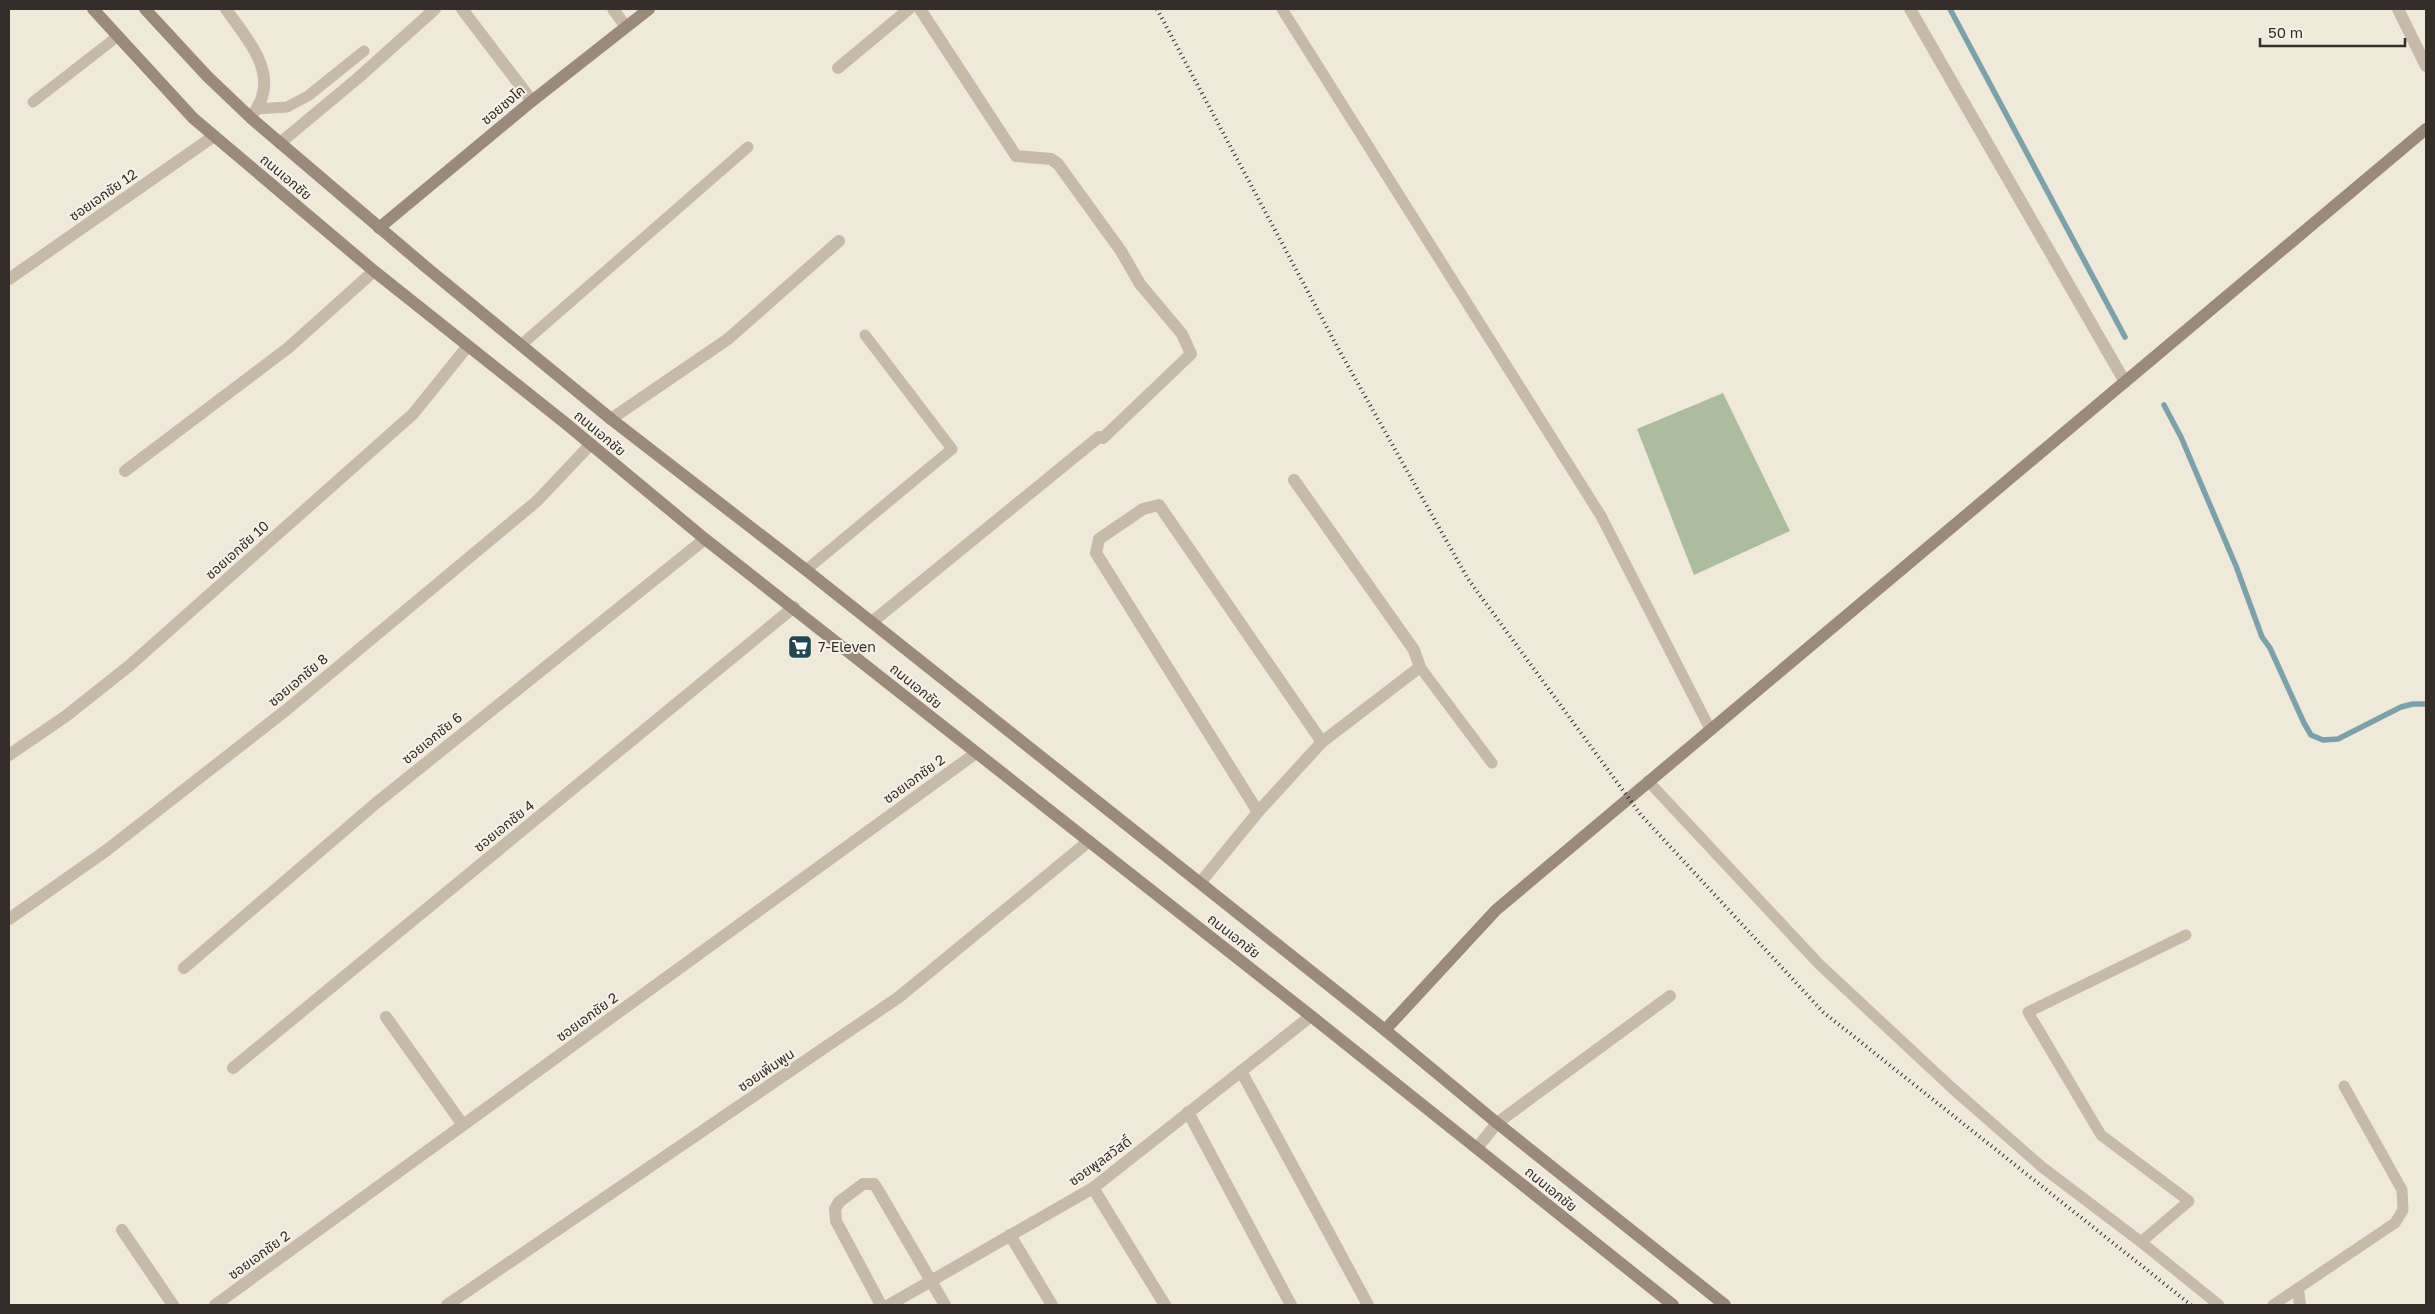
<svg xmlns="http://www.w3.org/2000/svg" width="2435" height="1314" font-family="'Golos Text','Noto Sans Thai',sans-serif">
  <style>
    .green { fill: #adbc9d }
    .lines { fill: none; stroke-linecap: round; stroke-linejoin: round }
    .stream { stroke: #7ea1a9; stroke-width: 5.5 }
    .lane { stroke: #c6baa9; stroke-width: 11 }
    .street { stroke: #c6baa9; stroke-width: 12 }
    .secondary { stroke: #998a7b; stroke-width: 12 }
    .rail { stroke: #342d28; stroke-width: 4; stroke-dasharray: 1 4; stroke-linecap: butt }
    .labels { text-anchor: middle; stroke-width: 4; stroke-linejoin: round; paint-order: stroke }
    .street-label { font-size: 14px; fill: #342d28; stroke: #f7f2e7 }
    .poi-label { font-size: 14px; fill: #342d28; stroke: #f7f2e7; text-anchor: start }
  </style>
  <rect width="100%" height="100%" fill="#efe9dc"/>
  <!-- green -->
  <path class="green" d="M 1723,393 L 1790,531 L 1694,575 L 1637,429 Z"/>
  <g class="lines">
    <!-- stream -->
    <g class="stream">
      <path d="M 1950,9 L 2125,337"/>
      <path d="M 2164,405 L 2181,437 L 2236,566 L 2262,637 L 2270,648 L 2304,723 L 2311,735 L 2323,740 L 2338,739 L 2401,707 L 2413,704 L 2426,704"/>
    </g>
    <!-- lane -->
    <g class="lane">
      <path d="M 1282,9 L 1601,516 L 1710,729"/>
      <path d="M 33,102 L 118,36"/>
      <path d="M 256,109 L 287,107 L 308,96 L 364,51"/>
      <path d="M 521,345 L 748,147"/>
      <path d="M 806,570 L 952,449 L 865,335"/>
      <path d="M 1420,667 L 1492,763"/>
      <path d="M 1648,781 L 1819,964 L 1952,1088 L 2042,1167 L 2141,1242 L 2219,1305"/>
      <path d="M 2141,1242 L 2189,1201 L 2101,1135 L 2028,1012 L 2186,935"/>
      <path d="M 2273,1305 L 2395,1223 L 2403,1210 L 2402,1190 L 2344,1086"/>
    </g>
    <!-- street -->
    <g class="street">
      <path d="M 226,9 C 242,33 273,65 262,97 C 260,104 255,111 251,118"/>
      <path d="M 462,9 L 532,101"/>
      <path d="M 613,9 L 626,27"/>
      <path d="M 1910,9 L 2125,382"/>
      <path d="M 2398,9 L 2426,66"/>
      <path d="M 838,68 L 909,9"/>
      <path d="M 280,143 L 358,78 L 435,9"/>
      <path d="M 9,279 L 214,136"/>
      <path d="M 611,419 L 728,339 L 839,241"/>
      <path d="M 125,471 L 288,348 L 374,271"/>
      <path d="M 872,622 L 1099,437 L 1103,438 L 1191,354 L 1182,334 L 1140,284 L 1121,251 L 1058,164 L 1051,159 L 1016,156 L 920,9"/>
      <path d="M 9,755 L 66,716 L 129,666 L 413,414 L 467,347"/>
      <path d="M 1258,812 L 1096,553 L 1099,539 L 1143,509 L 1159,505 L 1322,742"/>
      <path d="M 1200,883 L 1258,812 L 1322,742 L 1420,667 L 1414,650 L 1294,480"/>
      <path d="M 9,919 L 107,850 L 285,711 L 537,501 L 590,445"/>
      <path d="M 184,968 L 375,804 L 705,539"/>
      <path d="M 386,1017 L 463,1125"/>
      <path d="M 233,1068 L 794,607"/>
      <path d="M 1241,1071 L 1368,1305"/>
      <path d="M 1188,1112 L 1291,1305"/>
      <path d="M 1477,1148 L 1497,1123 L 1670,996"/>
      <path d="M 1093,1188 L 1165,1305"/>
      <path d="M 122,1230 L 173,1305"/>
      <path d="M 1010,1235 L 1052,1305"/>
      <path d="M 2298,1289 L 2300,1305"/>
      <path d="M 215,1305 L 976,753"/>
      <path d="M 447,1305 L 899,997 L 1089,841"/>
      <path d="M 881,1305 L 836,1221 L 835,1209 L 839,1202 L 863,1184 L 874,1184 L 878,1190 L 945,1305"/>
      <path d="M 889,1305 L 1093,1188 L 1311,1016"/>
    </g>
    <!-- secondary -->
    <g class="secondary">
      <path d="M 93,9 L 193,118 L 374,271 L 564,422 L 705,539 L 1311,1016 L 1673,1305"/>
      <path d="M 145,9 L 207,76 L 251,118 L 427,268 L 611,419 L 806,570 L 1385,1030 L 1497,1123 L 1725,1305"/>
      <path d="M 379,228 L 532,101 L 649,9"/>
      <path d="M 1385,1030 L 1496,910 L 2426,129"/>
    </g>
    <!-- rail -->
    <path class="rail" d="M 1157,9 L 1339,350 L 1468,579 L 1641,815 L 1823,1012 L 2191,1305"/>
  </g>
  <!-- icons -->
  <defs>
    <symbol id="supermarket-square" viewBox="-11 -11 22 22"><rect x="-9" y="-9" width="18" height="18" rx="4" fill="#224751" stroke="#f7f2e7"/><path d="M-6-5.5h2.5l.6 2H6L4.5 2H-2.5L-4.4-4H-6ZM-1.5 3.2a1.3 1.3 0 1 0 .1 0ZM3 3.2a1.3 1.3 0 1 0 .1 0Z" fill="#fff"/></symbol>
  </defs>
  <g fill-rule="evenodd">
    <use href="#supermarket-square" x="786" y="633" width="28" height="28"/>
  </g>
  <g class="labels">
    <!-- street labels -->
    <g class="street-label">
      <text transform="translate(503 105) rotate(-40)" y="5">ซอยชงโค</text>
      <text transform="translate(286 177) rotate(40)" y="5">ถนนเอกชัย</text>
      <text transform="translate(103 195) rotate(-35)" y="5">ซอยเอกชัย 12</text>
      <text transform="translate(600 433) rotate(40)" y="5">ถนนเอกชัย</text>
      <text transform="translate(237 550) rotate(-42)" y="5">ซอยเอกชัย 10</text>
      <text transform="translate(298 680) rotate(-40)" y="5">ซอยเอกชัย 8</text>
      <text transform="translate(916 686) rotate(39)" y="5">ถนนเอกชัย</text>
      <text transform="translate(432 738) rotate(-39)" y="5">ซอยเอกชัย 6</text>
      <text transform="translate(914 779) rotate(-36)" y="5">ซอยเอกชัย 2</text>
      <text transform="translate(504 826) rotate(-39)" y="5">ซอยเอกชัย 4</text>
      <text transform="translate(1234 936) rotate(38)" y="5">ถนนเอกชัย</text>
      <text transform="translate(587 1017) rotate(-36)" y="5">ซอยเอกชัย 2</text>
      <text transform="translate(766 1070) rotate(-34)" y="5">ซอยเพิ่มพูน</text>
      <text transform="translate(1100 1161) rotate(-36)" y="5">ซอยพูลสวัสดิ์</text>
      <text transform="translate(1551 1189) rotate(39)" y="5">ถนนเอกชัย</text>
      <text transform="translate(259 1255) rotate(-36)" y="5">ซอยเอกชัย 2</text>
    </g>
    <!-- poi labels -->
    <g class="poi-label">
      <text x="818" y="652">7-Eleven</text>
    </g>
  </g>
  <!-- border -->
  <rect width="2435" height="1314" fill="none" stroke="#342d28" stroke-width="20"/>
  <!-- scale -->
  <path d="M2260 38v8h145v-8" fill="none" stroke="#342d28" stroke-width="2.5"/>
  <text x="2268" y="38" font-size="15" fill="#342d28" stroke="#f7f2e7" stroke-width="4" paint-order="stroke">50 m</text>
</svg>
